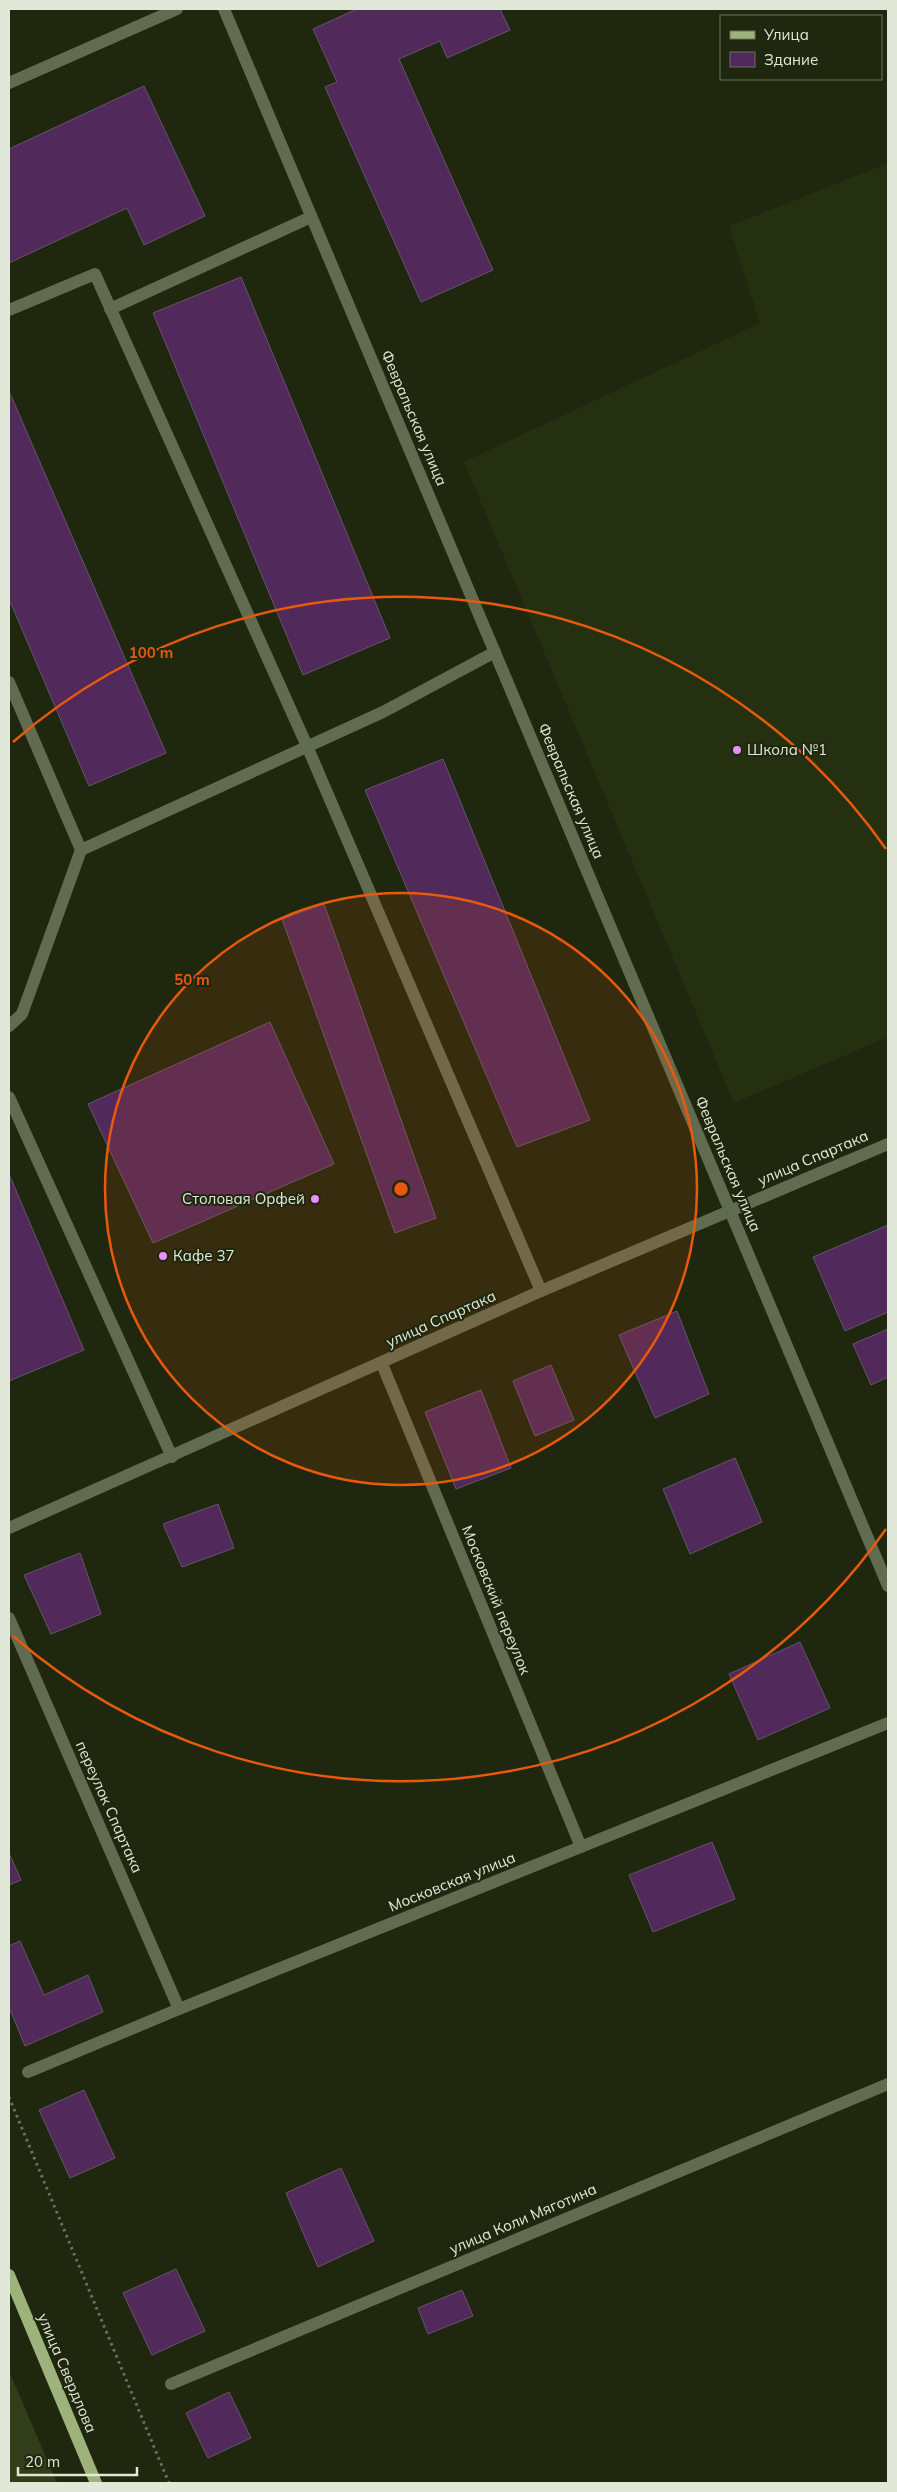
<svg xmlns="http://www.w3.org/2000/svg" width="897" height="2492" font-family="Mulish,sans-serif">
  <style>
    .built { fill: #253010 }
    .green { fill: #313e19 }
    .building { fill: #51295b; stroke: #66546b }
    .lines { fill: none; stroke-linecap: round; stroke-linejoin: round }
    .path { stroke: #6a715c; stroke-width: 3; stroke-dasharray: 2.5 4; stroke-linecap: butt }
    .minor { stroke: #616b50; stroke-width: 12 }
    .major { stroke: #9eb37b; stroke-width: 12 }
    .ring { fill: none; stroke: #e8590c; stroke-width: 2.5 }
    .poi-dot { fill: #e88eff; stroke: #1f270f; stroke-width: 2 }
    .labels { text-anchor: middle; stroke-width: 4; stroke-linejoin: round; paint-order: stroke }
    .street-label { font-size: 15px; fill: #e1e8d8; stroke: #1f270f }
    .poi-label { font-size: 15px; fill: #e1e8d8; stroke: #1f270f; text-anchor: start }
    .centre { fill: #e8590c; stroke: #1f270f; stroke-width: 2.5 }
    .ring-label { font-size: 15px; text-anchor: middle; font-weight: bold; fill: #e8590c; stroke: #1f270f; stroke-width: 4; stroke-linejoin: round; paint-order: stroke }
  </style>
  <rect width="100%" height="100%" fill="#1f270f"/>
  <!-- built -->
  <path class="built" d="M 888,163 L 888,1037 L 734,1103 L 464,462 L 760,323 L 729,226 Z"/>
  <!-- green -->
  <path class="green" d="M 9,2371 L 57,2483 L 9,2483 Z"/>
  <!-- building -->
  <g class="building">
    <path d="M 357,9 L 500,9 L 510,30 L 447,58 L 440,41 L 399,59 L 493,270 L 421,302 L 325,87 L 337,82 L 313,29 Z"/>
    <path d="M 144,86 L 205,216 L 144,245 L 127,208 L 9,263 L 9,149 Z"/>
    <path d="M 241,277 L 390,638 L 303,675 L 153,313 Z"/>
    <path d="M 9,391 L 166,753 L 89,786 L 9,599 Z"/>
    <path d="M 443,759 L 590,1120 L 517,1147 L 365,790 Z"/>
    <path d="M 324,904 L 436,1218 L 395,1233 L 282,919 Z"/>
    <path d="M 270,1022 L 334,1164 L 153,1243 L 88,1104 Z"/>
    <path d="M 9,1174 L 84,1350 L 9,1381 Z"/>
    <path d="M 888,1225 L 888,1312 L 845,1331 L 813,1257 Z"/>
    <path d="M 677,1311 L 709,1394 L 655,1418 L 619,1335 Z"/>
    <path d="M 888,1329 L 888,1377 L 871,1385 L 853,1344 Z"/>
    <path d="M 551,1365 L 574,1420 L 535,1436 L 513,1381 Z"/>
    <path d="M 481,1390 L 511,1468 L 456,1489 L 425,1412 Z"/>
    <path d="M 735,1458 L 762,1522 L 690,1554 L 663,1489 Z"/>
    <path d="M 218,1504 L 234,1548 L 182,1567 L 163,1524 Z"/>
    <path d="M 80,1553 L 101,1614 L 51,1634 L 24,1575 Z"/>
    <path d="M 800,1642 L 830,1708 L 758,1740 L 729,1674 Z"/>
    <path d="M 712,1842 L 735,1899 L 653,1932 L 629,1875 Z"/>
    <path d="M 9,1853 L 21,1880 L 9,1885 Z"/>
    <path d="M 20,1941 L 44,1995 L 88,1975 L 103,2012 L 25,2046 L 9,2007 L 9,1946 Z"/>
    <path d="M 84,2090 L 115,2158 L 70,2178 L 39,2110 Z"/>
    <path d="M 341,2168 L 374,2241 L 318,2267 L 286,2193 Z"/>
    <path d="M 176,2269 L 205,2331 L 152,2355 L 123,2293 Z"/>
    <path d="M 462,2290 L 473,2316 L 428,2334 L 418,2308 Z"/>
    <path d="M 229,2392 L 251,2438 L 208,2458 L 186,2413 Z"/>
  </g>
  <g class="lines">
    <!-- path -->
    <path class="path" d="M 9,2097 L 169,2483"/>
    <!-- minor -->
    <g class="minor">
      <path d="M 224,9 L 888,1586"/>
      <path d="M 9,83 L 177,9"/>
      <path d="M 110,309 L 311,217"/>
      <path d="M 9,310 L 95,274 L 307,746 L 541,1291"/>
      <path d="M 9,682 L 81,850"/>
      <path d="M 9,1026 L 22,1014 L 81,850 L 383,712 L 495,652"/>
      <path d="M 9,1097 L 172,1457"/>
      <path d="M 382,1364 L 581,1847"/>
      <path d="M 9,1528 L 541,1291 L 888,1144"/>
      <path d="M 9,1618 L 179,2009"/>
      <path d="M 28,2072 L 179,2009 L 888,1723"/>
      <path d="M 171,2384 L 888,2084"/>
    </g>
    <!-- major -->
    <path class="major" d="M 9,2275 L 96,2483"/>
  </g>
  <!-- distance rings -->
  <circle cx="401" cy="1189" r="296" fill="#e8590c" fill-opacity=".12"/>
  <g class="ring">
    <circle cx="401" cy="1189" r="296"/>
    <path d="M886 1529A592 592 0 0 1 13 1636M13 742A592 592 0 0 1 886 849"/>
  </g>
  <!-- markers -->
  <g class="poi-dot">
    <circle cx="737" cy="750" r="5"/>
    <circle cx="315" cy="1199" r="5"/>
    <circle cx="163" cy="1256" r="5"/>
  </g>
  <g class="labels">
    <!-- street labels -->
    <g class="street-label">
      <text transform="translate(414 418) rotate(67)" y="5">Февральская улица</text>
      <text transform="translate(571 791) rotate(67)" y="5">Февральская улица</text>
      <text transform="translate(813 1158) rotate(-23)" y="5">улица Спартака</text>
      <text transform="translate(728 1164) rotate(67)" y="5">Февральская улица</text>
      <text transform="translate(441 1319) rotate(-24)" y="5">улица Спартака</text>
      <text transform="translate(496 1600) rotate(68)" y="5">Московский переулок</text>
      <text transform="translate(109 1807) rotate(66)" y="5">переулок Спартака</text>
      <text transform="translate(452 1882) rotate(-22)" y="5">Московская улица</text>
      <text transform="translate(523 2219) rotate(-23)" y="5">улица Коли Мяготина</text>
      <text transform="translate(67 2373) rotate(67)" y="5">улица Свердлова</text>
    </g>
    <!-- poi labels -->
    <g class="poi-label">
      <text x="747" y="755">Школа №1</text>
      <text x="305" y="1204" text-anchor="end">Столовая Орфей</text>
      <text x="173" y="1261">Кафе 37</text>
    </g>
  </g>
  <circle cx="401" cy="1189" r="8" class="centre"/>
  <g class="ring-label">
    <text x="151" y="658">100 m</text>
    <text x="192" y="985">50 m</text>
  </g>
  <!-- border -->
  <rect width="897" height="2492" fill="none" stroke="#e1e8d8" stroke-width="20"/>
  <!-- legend -->
  <rect x="720" y="15" width="162" height="65" fill="#1f270f" stroke="#6d745f"/>
  <rect x="730" y="31" width="25" height="8" fill="#9eb37b" stroke="#6d745f"/>
  <text x="764" y="40" font-size="15" fill="#e1e8d8">Улица</text>
  <rect x="730" y="52" width="25" height="15" fill="#51295b" stroke="#6d745f"/>
  <text x="764" y="65" font-size="15" fill="#e1e8d8">Здание</text>
  <!-- scale -->
  <path d="M18 2467v8h119v-8" fill="none" stroke="#e1e8d8" stroke-width="2.5"/>
  <text x="25" y="2467" font-size="15" fill="#e1e8d8" stroke="#1f270f" stroke-width="4" paint-order="stroke">20 m</text>
</svg>
